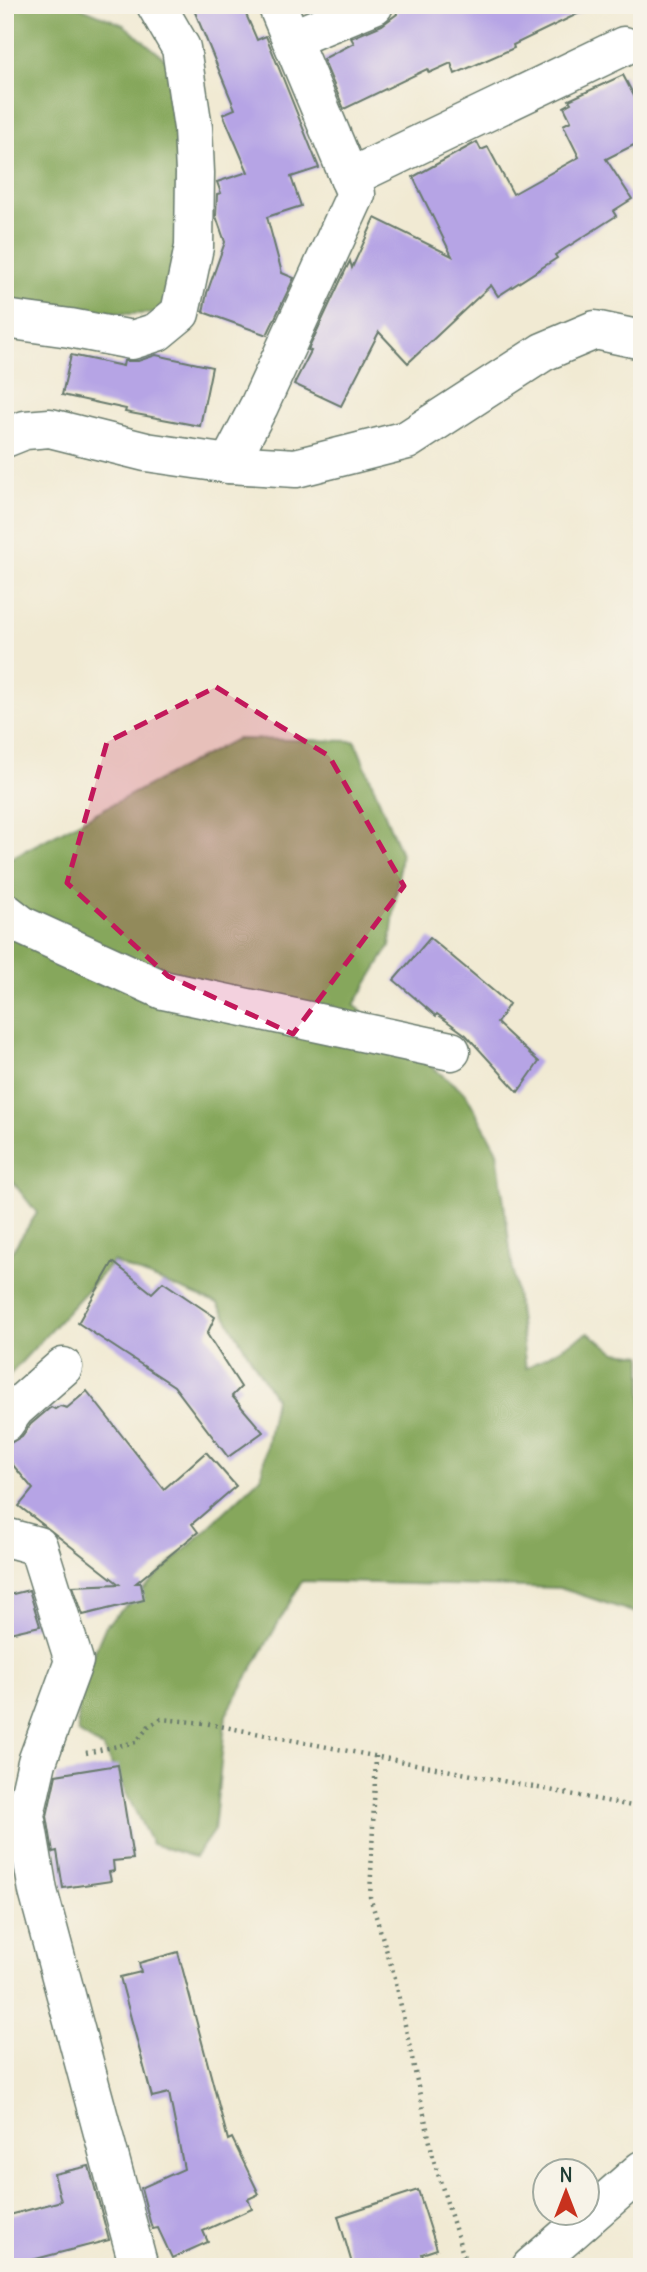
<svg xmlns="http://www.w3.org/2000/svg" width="647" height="2272" font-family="Delius,sans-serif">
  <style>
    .forest { fill: #86a75c; stroke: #527248; stroke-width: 2 }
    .building { fill: #b6a4e5 }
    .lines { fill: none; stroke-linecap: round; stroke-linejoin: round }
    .minor-casing { stroke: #687a6c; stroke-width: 41 }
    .path { stroke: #687a6c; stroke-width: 4.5; stroke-dasharray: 2 5; stroke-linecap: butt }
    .minor { stroke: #fff; stroke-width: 38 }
    .marked { fill: #c2185b; fill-opacity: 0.2; stroke: #c2185b; stroke-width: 5; stroke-dasharray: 14 9; stroke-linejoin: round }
  </style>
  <rect width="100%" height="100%" fill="#f7f3e8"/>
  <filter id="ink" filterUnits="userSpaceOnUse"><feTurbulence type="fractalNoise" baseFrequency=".0143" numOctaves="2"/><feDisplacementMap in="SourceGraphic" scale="14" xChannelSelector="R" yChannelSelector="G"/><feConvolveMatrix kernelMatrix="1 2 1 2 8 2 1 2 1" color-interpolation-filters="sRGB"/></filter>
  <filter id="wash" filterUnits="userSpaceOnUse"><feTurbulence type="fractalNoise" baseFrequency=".00686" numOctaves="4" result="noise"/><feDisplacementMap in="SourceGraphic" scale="28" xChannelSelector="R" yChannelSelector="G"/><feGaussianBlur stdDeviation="1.57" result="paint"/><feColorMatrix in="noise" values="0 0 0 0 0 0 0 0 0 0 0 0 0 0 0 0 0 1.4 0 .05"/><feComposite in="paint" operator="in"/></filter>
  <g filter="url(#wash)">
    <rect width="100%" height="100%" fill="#f1ead3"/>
    <!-- forest -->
    <g class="forest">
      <path d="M 5,5 L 75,5 L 124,25 L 175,67 L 180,313 L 130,314 L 5,304 Z"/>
      <path d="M 236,739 L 355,741 L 401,854 L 390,946 L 354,1005 L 466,1094 L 497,1151 L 526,1368 L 588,1333 L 616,1352 L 642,1355 L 642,1615 L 560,1588 L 302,1581 L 226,1715 L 214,1830 L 195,1857 L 152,1844 L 103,1748 L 78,1733 L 78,1691 L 106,1625 L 261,1477 L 275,1398 L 218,1304 L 113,1262 L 5,1380 L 5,1262 L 37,1213 L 5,1172 L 5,861 Z"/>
    </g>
    <g id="blocks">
      <!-- building -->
      <g class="building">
        <path d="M 192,5 L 242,5 L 257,40 L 266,36 L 319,168 L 291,177 L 301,206 L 267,217 L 282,273 L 294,278 L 267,335 L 203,312 L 207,293 L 225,242 L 216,216 L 217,194 L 221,193 L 217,182 L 248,172 L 223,114 L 235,109 Z"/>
        <path d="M 395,5 L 596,5 L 513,45 L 514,48 L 455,74 L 451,63 L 429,73 L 427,69 L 344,109 L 323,59 L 354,43 L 351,38 L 382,25 L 397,14 Z"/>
        <path d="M 623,75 L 642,111 L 642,141 L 606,159 L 632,199 L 613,211 L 616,216 L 555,255 L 557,258 L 498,296 L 491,285 L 408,363 L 379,332 L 341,406 L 294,384 L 311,351 L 308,350 L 346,269 L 350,261 L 352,268 L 375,218 L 452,256 L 413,177 L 477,142 L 481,150 L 488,147 L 513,194 L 579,157 L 563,125 L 571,121 L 564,107 L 571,103 L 569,100 Z"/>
        <path d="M 71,355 L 123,366 L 124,361 L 138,361 L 156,355 L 212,367 L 200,426 L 125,412 L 126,409 L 62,395 Z"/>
        <path d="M 430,938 L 509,1004 L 497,1023 L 539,1062 L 518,1092 L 466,1035 L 437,1014 L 436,1016 L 394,980 Z"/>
        <path d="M 113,1262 L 152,1293 L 163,1282 L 215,1317 L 207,1334 L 241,1387 L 232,1396 L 263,1432 L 228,1457 L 174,1386 L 78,1323 Z"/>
        <path d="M 87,1391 L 164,1489 L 206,1452 L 236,1486 L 192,1524 L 198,1532 L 136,1583 L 141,1583 L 144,1600 L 83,1615 L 73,1586 L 119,1584 L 19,1506 L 33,1489 L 7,1458 L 9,1444 L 22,1436 L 31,1424 L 51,1407 L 55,1409 L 60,1406 L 67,1408 Z"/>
        <path d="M 29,1590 L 40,1626 L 5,1634 L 5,1596 Z"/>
        <path d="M 118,1765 L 133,1859 L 113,1861 L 114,1871 L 109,1872 L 111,1881 L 63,1888 L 57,1851 L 53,1852 L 47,1816 L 56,1775 Z"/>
        <path d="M 178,1952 L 228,2140 L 232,2138 L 259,2194 L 248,2199 L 252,2209 L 203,2231 L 208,2242 L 172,2258 L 158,2228 L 152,2229 L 141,2188 L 184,2169 L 169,2093 L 152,2097 L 120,1977 L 141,1972 L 139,1963 Z"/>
        <path d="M 89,2166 L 109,2240 L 5,2267 L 6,2216 L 61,2201 L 54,2174 Z"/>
        <path d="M 418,2190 L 437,2249 L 422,2254 L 426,2267 L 353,2267 L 338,2216 Z"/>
      </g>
    </g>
  </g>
  <g filter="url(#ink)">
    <use href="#blocks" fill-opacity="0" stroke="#687a6c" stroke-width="2"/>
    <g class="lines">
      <defs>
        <g id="minor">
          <path d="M 291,39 L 374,5"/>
          <path d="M 349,178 L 624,46"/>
          <path d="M 5,319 L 70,328 L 132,340 L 157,332 L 180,313 L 194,247 L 195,173 L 193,128 L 181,48 L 156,5"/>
          <path d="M 5,438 L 25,430 L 50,428 L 146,452 L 229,464 L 296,468 L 407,440 L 543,352 L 595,330 L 642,340"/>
          <path d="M 229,464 L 259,406 L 356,194 L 277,5"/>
          <path d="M 5,912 L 23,926 L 163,990 L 451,1051"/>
          <path d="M 5,1423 L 15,1409 L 63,1367"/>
          <path d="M 5,1537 L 38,1546 L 74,1661 L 37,1762 L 25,1815 L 38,1891 L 139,2267"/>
          <path d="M 531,2267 L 642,2170"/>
        </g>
      </defs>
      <!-- minor casing -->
      <use href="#minor" class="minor-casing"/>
      <!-- path -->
      <g class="path">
        <path d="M 86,1753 L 136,1742 L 149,1726 L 161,1719 L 204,1723 L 642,1808"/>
        <path d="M 376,1756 L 370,1897 L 395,1978 L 434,2161 L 467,2267"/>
      </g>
      <!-- minor -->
      <use href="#minor" class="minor"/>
    </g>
  </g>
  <!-- marked area -->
  <path class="marked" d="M 216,687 L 329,756 L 404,886 L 293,1034 L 168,976 L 67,883 L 107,742 Z"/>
  <!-- margin -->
  <rect width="647" height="2272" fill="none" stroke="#f7f3e8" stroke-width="28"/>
  <!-- north arrow -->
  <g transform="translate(566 2192)"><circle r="33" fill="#f7f3e8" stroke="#a1aaa0" stroke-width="2"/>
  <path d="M0-5L12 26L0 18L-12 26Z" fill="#c8321e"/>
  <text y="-10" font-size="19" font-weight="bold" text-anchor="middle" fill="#1f3d34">N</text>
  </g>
</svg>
